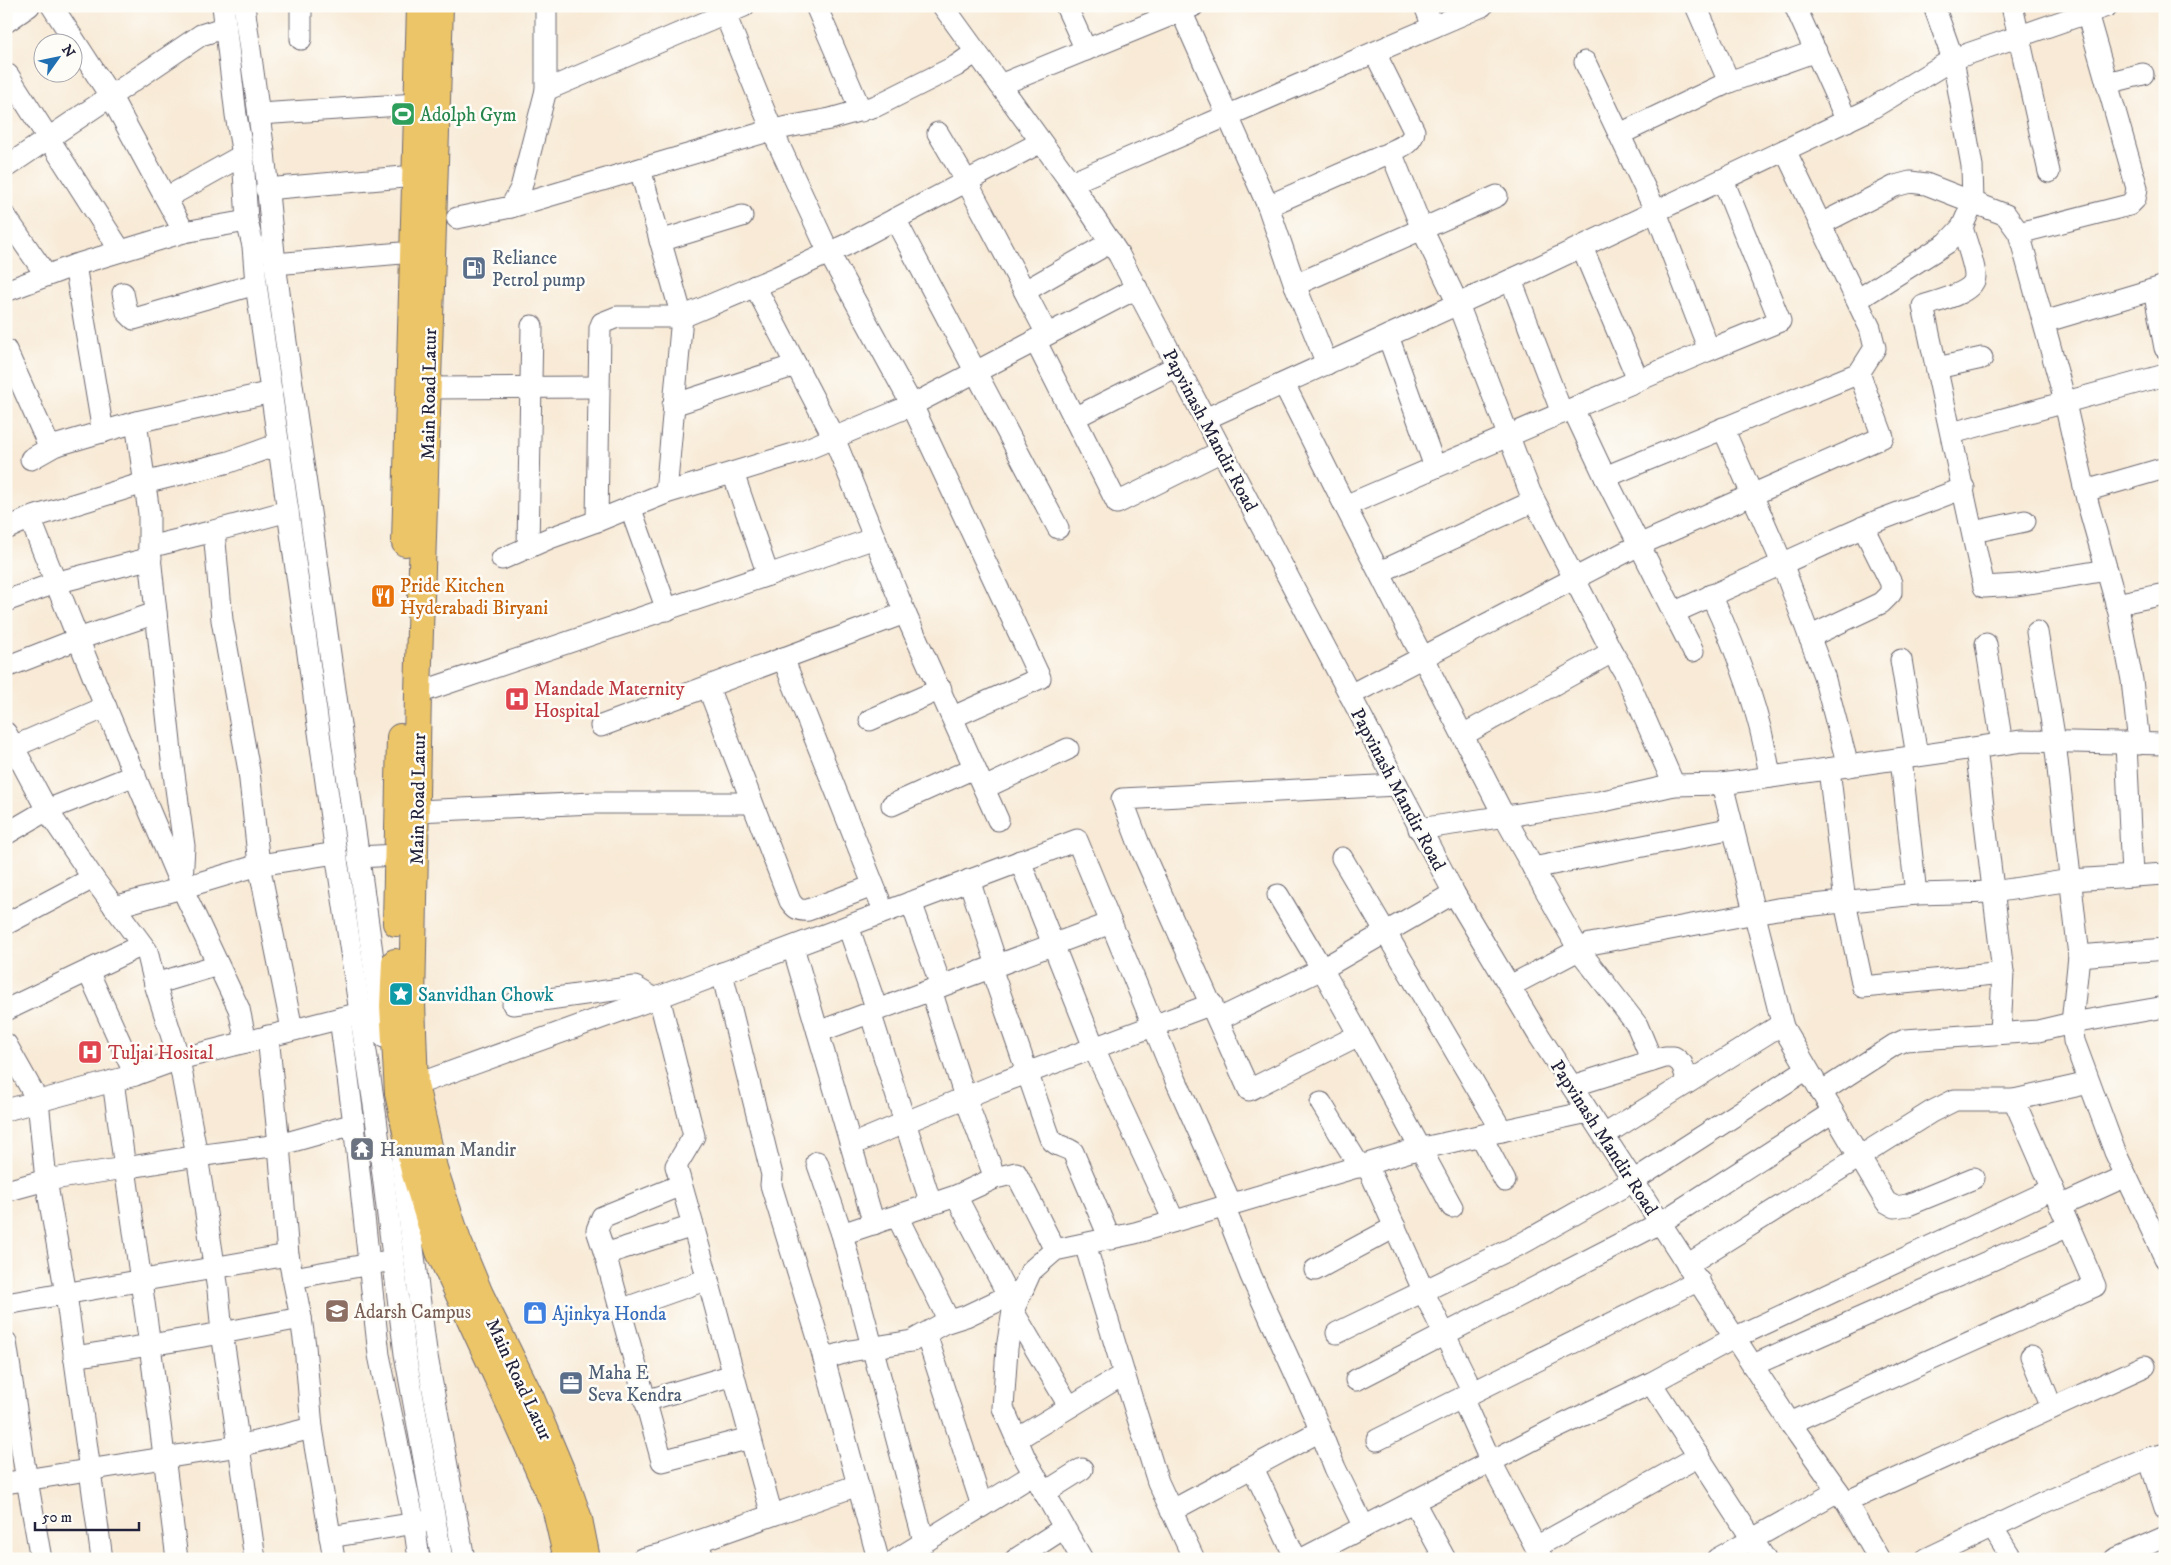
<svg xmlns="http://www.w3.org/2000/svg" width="2171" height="1565" font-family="'IM FELL DW Pica',serif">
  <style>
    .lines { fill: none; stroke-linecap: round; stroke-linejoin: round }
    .minor-casing { stroke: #6d6871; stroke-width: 23 }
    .major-casing { stroke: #6d6871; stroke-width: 28 }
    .minor { stroke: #fff; stroke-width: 21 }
    .major { stroke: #edc569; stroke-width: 26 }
    .labels { text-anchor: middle; stroke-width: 5; stroke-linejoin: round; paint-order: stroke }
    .leisure-label { font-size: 19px; fill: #27864d; stroke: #fdfcf7; text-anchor: start }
    .service-label { font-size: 19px; fill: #4e5e75; stroke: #fdfcf7; text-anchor: start }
    .street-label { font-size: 19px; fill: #22223b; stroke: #fdfcf7 }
    .food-label { font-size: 19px; fill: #c56008; stroke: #fdfcf7; text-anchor: start }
    .health-label { font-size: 19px; fill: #be3a42; stroke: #fdfcf7; text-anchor: start }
    .culture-label { font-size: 19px; fill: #0d838f; stroke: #fdfcf7; text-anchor: start }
    .worship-label { font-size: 19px; fill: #5b616d; stroke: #fdfcf7; text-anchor: start }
    .education-label { font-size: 19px; fill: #785e54; stroke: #fdfcf7; text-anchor: start }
    .shop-label { font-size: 19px; fill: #366cbe; stroke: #fdfcf7; text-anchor: start }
  </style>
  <rect width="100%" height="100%" fill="#fdfcf7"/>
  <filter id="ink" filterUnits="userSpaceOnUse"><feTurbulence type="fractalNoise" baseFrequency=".02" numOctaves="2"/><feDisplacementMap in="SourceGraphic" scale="10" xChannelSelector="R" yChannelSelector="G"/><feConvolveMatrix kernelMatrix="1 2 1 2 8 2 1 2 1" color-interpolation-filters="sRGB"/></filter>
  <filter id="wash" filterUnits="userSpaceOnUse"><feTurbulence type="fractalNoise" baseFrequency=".0096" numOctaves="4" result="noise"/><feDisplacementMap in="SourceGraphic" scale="20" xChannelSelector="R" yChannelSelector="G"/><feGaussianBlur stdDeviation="1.12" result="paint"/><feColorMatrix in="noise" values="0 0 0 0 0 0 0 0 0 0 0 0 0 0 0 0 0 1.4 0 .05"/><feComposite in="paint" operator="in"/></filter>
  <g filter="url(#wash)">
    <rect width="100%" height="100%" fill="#f8ead6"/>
  </g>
  <g filter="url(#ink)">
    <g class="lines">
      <defs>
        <g id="minor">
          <path d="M 52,6 L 111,97 L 184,232"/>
          <path d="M 223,6 L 236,115 L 243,155 L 247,221 L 253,246 L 256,284 L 336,853 L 376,1118 L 405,1354 L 442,1559"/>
          <path d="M 244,6 L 264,152 L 275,264 L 384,1037"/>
          <path d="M 301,6 L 301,39"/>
          <path d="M 816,6 L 861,111"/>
          <path d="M 943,6 L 1071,183 L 1119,255 L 1454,893 L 1538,1034 L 1790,1423 L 1846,1502 L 1879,1559"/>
          <path d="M 1066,6 L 1086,50"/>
          <path d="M 1425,6 L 1433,27"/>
          <path d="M 1696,6 L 1729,82"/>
          <path d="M 1795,6 L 1847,121"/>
          <path d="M 2012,6 L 2049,172"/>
          <path d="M 2085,6 L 2137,188 L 2135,199 L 2129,205 L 2019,233 L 2062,390 L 2088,504 L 2119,613 L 2132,680 L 2139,744"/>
          <path d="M 1181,11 L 1268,206"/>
          <path d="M 725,14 L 772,130 L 829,253 L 912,405 L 1040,678 L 953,717"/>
          <path d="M 6,22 L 29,6"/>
          <path d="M 1375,53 L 1414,131 C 1413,143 1400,147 1391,152"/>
          <path d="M 8,75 L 120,250"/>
          <path d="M 2107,83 L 2143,74"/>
          <path d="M 1000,85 L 1193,6"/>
          <path d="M 546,90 L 744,6"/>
          <path d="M 259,114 L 417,104"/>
          <path d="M 938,133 L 967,182 L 1047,334"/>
          <path d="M 1620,134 L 1729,82 L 1816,51"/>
          <path d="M 1041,142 L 848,244 L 777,277 L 682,317 L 617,317 L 602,323 L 600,328 L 597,521 L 666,493 L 800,452 L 912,405 L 1137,288"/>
          <path d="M 6,167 L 201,35 L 226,27"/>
          <path d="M 640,169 L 682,317 L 666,493"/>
          <path d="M 1071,183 L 1482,6"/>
          <path d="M 266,189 L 415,176"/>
          <path d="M 166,198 L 243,155"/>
          <path d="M 511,207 L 772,130 L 830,119 L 876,106 L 956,66 L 976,52"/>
          <path d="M 6,217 L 46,275"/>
          <path d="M 457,218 L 511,207 L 521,188 L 546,90 L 546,6"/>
          <path d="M 895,219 L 1058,528"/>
          <path d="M 1821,224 L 1895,186 L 1910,182 L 1926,184 L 2006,215 L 2019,233"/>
          <path d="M 1962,227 C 1965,239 1975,265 1975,276 C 1975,293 1937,301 1923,306 L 1984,587 L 2017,585 L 2107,570"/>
          <path d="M 660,241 L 742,216"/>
          <path d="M 1582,247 L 1638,380"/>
          <path d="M 275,264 L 413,252"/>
          <path d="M 75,265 L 184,232 L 247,221"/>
          <path d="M 1511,280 L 1562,413"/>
          <path d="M 1295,285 L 1497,196"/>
          <path d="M 2154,290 L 2165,348"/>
          <path d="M 6,291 L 75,265 L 103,432"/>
          <path d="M 1025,291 L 1111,242"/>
          <path d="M 123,293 L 127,312 L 134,319 L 256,284"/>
          <path d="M 1857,300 L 1947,243 L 1962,227 L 1973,202 L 1972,166 L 1953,59 L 1934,6"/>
          <path d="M 2044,322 L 2165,286"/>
          <path d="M 1388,336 L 1435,467"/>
          <path d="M 1035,340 L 1117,503 L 1222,451"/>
          <path d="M 6,350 L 50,448"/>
          <path d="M 1709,350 L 1780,321 L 1723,180"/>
          <path d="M 1327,364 L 1295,285 L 1268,206 L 1391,152 L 1422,229 L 1458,304 L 1530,492 L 1612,652 L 1625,673 L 1674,785"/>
          <path d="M 1937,368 L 1982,358"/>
          <path d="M 1284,384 L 1345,506 L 1709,350 L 1656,212 L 1585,62"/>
          <path d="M 429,388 L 599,387"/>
          <path d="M 673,405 L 796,365"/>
          <path d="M 1573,409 L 1605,477"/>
          <path d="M 1074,418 L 1177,366"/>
          <path d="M 1205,419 L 1526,273 L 1869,110 L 1953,59 L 2107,6"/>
          <path d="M 136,422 L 272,392"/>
          <path d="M 1723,428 L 1782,563 L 1824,676 L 1848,766"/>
          <path d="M 1952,433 L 2165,375"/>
          <path d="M 31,459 L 54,446 L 136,422 L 149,513 L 149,547 L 171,752 L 184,846 L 182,883"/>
          <path d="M 2085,491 L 2165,468"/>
          <path d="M 1345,506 L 1504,816 L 1579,950 L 1637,1025 L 1652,1061"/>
          <path d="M 630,507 L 667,610"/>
          <path d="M 288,511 L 214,531 L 222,620 L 249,771 L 259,865 L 292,1029"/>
          <path d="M 6,529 L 30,518"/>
          <path d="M 1973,532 L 2025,521"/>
          <path d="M 149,547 L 214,531"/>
          <path d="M 528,547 L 532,326"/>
          <path d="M 502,559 L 550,538 L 597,521"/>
          <path d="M 1380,572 L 1534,501"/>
          <path d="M 768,575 L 875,538"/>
          <path d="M 1711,595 C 1738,653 1761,714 1770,777"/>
          <path d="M 6,601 L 55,583 L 151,558"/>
          <path d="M 2116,604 L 2165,594"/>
          <path d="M 1675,612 L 1877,521 L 1964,488"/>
          <path d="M 905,613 L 998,820"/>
          <path d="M 2037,632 L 2055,742 L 2079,956 L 2072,1023 L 2074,1041 L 2115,1152 L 2165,1258"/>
          <path d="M 1809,637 L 1881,603 L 1891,593 L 1891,583 L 1863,527"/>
          <path d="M 1986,644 L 2002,744"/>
          <path d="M 1693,651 L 1605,477 L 1859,373 L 1875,348 L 1870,328 L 1785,150"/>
          <path d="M 783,658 L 879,899"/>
          <path d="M 1901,660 L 1917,756"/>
          <path d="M 6,667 L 78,639 L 156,613"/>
          <path d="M 708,687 L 790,901 C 795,908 798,911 808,910 L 873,886"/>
          <path d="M 418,693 L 768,575 L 733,473"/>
          <path d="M 1350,695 L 1641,544 L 1883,437 L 1859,373"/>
          <path d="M 870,720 L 941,689"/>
          <path d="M 601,726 L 905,613 L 834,438 L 755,286"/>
          <path d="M 6,733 L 47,810 L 135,775"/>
          <path d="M 1463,735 L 1612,652"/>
          <path d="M 2126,743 L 2132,876"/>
          <path d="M 6,750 L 106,707"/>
          <path d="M 1901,759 L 1916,894"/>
          <path d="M 1829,769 L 1845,902 L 1863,987 L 1994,974 L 2003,972 L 1976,748"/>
          <path d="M 1722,784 L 1783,1027 L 1886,1202 L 1895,1207 L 1908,1205 L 1974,1178"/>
          <path d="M 1397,785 L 1122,799 L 1139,844 L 1249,1090 L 1359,1035 L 1322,969 L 1454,893"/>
          <path d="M 984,788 L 1068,749"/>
          <path d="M 892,805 L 974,768"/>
          <path d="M 417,811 L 593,803 L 752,803"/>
          <path d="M 1419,829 L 1599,802 L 1674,785 L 1722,784 L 2022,741 L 2165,744"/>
          <path d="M 6,834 L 47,810 L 93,878"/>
          <path d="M 358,857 L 397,855"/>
          <path d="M 1342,858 L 1502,1131"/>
          <path d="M 1020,861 L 1097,1055 L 1174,1221"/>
          <path d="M 1533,868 L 1733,828"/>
          <path d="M 969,880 L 997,965"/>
          <path d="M 182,888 L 101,696 L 30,518 L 144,483 L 229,462 L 279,444"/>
          <path d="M 182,888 L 259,865 L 336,853"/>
          <path d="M 911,902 L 941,986"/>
          <path d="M 114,907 L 182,888 L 239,1009 L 246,1042"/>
          <path d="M 6,924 L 93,878 L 147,951 L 155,984 L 179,1059 L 197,1156 L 279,1145 L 354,1124"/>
          <path d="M 848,926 L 877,1010"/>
          <path d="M 793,947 L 874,1224"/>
          <path d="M 2079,956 L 2165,949"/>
          <path d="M 991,968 L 1050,1138 C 1056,1147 1065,1146 1073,1152 L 1110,1239"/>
          <path d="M 88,971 L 135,1075"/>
          <path d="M 722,973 L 772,1175 L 771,1185 L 821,1348 L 878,1559"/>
          <path d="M 155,984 L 218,965"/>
          <path d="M 1510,986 L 1590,944 L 1777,909 L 1916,894 L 1993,892 L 2071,880 L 2165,874"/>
          <path d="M 931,990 L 965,1097 L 995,1178"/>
          <path d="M 659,997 L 694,1136 L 676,1166 C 710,1282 739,1399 772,1515"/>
          <path d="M 513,1004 L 635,987 L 655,999"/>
          <path d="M 6,1010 L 142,945"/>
          <path d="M 870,1012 L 931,1204"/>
          <path d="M 340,1018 L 354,1124 L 379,1355 L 414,1523 L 419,1559"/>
          <path d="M 1219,1019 L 1322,969 L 1278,895"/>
          <path d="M 818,1032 L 1111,923"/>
          <path d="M 2000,1033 L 2003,972"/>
          <path d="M 1359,1035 L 1452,1207"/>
          <path d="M 268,1036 L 279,1145 L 288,1255"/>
          <path d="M 6,1044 L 38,1101 L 46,1180 L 125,1168 L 150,1345 L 74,1357"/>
          <path d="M 113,1081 L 125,1168 L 197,1156 L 218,1290 L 222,1333 L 150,1345 L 177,1559"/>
          <path d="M 415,1085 L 659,997 L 1077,840 L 1174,1076 L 1231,1204"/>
          <path d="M 1572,1086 L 1665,1057 L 1674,1057 L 1682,1064 L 1688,1082"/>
          <path d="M 1821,1092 L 1894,1045 L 1905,1040 L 2038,1031 L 2072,1023 L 2165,1007"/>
          <path d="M 1321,1103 L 1360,1167"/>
          <path d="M 6,1110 L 135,1075 L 179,1059 L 353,1015"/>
          <path d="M 1604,1135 L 1782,1024"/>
          <path d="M 1481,1136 L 1505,1181"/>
          <path d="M 851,1145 L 1000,1083 L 1212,1004"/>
          <path d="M 402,1161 L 426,1351 L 464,1559"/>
          <path d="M 817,1162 L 842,1234 L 924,1541"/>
          <path d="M 1367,1165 L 1428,1301 L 1473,1392"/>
          <path d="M 6,1191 L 46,1180 L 66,1294 L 102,1559"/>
          <path d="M 956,1196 L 1008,1295"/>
          <path d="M 1224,1206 L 1251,1276 L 1314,1415 L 1335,1468 L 1364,1527"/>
          <path d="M 2060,1206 L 2126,1176"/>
          <path d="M 897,1216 L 949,1321"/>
          <path d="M 693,1226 L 605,1254 L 662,1461 L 750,1438"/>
          <path d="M 842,1234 L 956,1196 L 995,1178 L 1016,1173 L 1055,1250"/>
          <path d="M 605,1254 L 597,1230 L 602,1217 L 681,1185"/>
          <path d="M 1687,1265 L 1931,1112 L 1955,1100 L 2014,1100 L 2089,1083"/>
          <path d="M 1315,1270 L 1395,1227"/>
          <path d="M 6,1304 L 288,1255 L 293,1278 L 382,1262"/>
          <path d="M 620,1310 L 708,1279"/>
          <path d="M 1013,1311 L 1069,1406"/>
          <path d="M 1337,1333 L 1523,1243 L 1633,1181 L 1807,1069"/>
          <path d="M 926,1334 L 982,1506"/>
          <path d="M 6,1342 L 24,1463 L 41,1559"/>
          <path d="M 2031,1356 L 2052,1408"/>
          <path d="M 824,1359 L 850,1351 L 912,1341 L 944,1323 L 966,1316 L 1023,1289"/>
          <path d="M 1753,1365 L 2069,1226"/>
          <path d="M 1124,1374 L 1158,1482 L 1194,1559"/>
          <path d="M 1356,1380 L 1660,1223 L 1833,1112"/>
          <path d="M 1651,1383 L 1765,1559"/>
          <path d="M 1462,1398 L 1491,1462 L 1542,1559"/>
          <path d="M 645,1401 L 733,1375"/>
          <path d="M 1790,1423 L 2095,1286 L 2014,1100"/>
          <path d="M 312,1428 L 334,1559"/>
          <path d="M 1017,1439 L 1124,1374 L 1085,1244"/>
          <path d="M 1377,1440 L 1699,1280"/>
          <path d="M 2149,1458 L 2165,1508"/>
          <path d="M 1253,1468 L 1296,1559"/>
          <path d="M 6,1483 L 239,1446 L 222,1333 L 301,1318 L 293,1278"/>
          <path d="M 1044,1493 L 1082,1469"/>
          <path d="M 1414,1502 L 1445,1559"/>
          <path d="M 1846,1502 L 2145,1366"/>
          <path d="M 1171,1511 L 1320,1431"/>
          <path d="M 1992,1527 L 2012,1559"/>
          <path d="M 330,1537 L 428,1521"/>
          <path d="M 698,1541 L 703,1559"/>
          <path d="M 1536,1547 L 1699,1456"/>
          <path d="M 255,1559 L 239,1446 L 312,1428 L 305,1346 L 301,1318"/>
          <path d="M 642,1559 L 662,1554 L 858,1485"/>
          <path d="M 897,1559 L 1034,1474"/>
          <path d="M 1016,1559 L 1064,1528"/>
          <path d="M 1082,1559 L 1025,1458 L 1003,1408 L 1007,1348 L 1013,1311 L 1031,1271 L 1055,1250 L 1135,1233 L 1414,1150 L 1588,1112"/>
          <path d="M 1302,1559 L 1548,1432 L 1651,1383 L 1734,1338 L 2053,1189"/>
          <path d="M 1717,1559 L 1838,1491"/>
          <path d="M 1926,1559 L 2041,1504 L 2149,1458 L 2165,1454"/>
          <path d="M 2115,1559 L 2165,1537"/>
        </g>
        <g id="major">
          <path d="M 440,6 L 418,693 L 412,1003 L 415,1085 L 434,1168 L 458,1241 L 480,1294 L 531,1398 L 565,1479 L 579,1519 L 587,1559"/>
          <path d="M 405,543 L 420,6"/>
          <path d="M 396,923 L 400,737"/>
          <path d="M 395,962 L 393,1006 L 398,1093 L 414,1171 L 439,1252 L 508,1401 L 555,1507 L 567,1559"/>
        </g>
      </defs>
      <!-- minor casing -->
      <use href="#minor" class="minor-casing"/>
      <!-- major casing -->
      <use href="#major" class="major-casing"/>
      <!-- minor -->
      <use href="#minor" class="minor"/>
      <!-- major -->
      <use href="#major" class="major"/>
    </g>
  </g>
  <!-- icons -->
  <defs>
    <symbol id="stadium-square" viewBox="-11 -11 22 22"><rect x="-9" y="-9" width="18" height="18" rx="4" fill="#2e9e5b" stroke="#fdfcf7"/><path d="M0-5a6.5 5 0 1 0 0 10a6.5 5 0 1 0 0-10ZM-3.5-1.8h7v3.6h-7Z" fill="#fff"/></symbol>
    <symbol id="fuel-square" viewBox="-11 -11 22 22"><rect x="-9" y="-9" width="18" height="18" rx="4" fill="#5c6f8a" stroke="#fdfcf7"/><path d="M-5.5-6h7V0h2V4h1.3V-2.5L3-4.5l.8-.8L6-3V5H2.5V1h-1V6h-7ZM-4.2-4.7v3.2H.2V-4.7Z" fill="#fff"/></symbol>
    <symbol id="restaurant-square" viewBox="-11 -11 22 22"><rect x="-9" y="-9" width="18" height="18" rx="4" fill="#e8710a" stroke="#fdfcf7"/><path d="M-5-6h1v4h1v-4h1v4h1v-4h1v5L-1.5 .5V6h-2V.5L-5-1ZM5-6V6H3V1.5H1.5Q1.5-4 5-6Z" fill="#fff"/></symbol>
    <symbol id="hospital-square" viewBox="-11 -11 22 22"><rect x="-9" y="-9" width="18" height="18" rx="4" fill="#e0444e" stroke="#fdfcf7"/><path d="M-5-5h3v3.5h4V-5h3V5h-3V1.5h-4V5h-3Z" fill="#fff"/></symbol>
    <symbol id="sight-square" viewBox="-11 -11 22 22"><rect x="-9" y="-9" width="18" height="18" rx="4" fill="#0f9aa8" stroke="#fdfcf7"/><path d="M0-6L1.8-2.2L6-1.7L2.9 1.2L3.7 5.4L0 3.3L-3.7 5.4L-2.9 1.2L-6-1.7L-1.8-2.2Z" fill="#fff"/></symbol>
    <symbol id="temple-square" viewBox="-11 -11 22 22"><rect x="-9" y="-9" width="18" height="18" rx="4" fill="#6b7280" stroke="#fdfcf7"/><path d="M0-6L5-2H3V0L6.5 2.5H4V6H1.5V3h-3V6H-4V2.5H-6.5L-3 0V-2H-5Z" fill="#fff"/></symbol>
    <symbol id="university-square" viewBox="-11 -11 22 22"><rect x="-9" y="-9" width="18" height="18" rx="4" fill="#8d6e63" stroke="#fdfcf7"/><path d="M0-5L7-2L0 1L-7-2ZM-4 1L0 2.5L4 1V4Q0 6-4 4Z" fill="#fff"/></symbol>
    <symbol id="shop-square" viewBox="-11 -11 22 22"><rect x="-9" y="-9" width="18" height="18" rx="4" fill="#3f7fe0" stroke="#fdfcf7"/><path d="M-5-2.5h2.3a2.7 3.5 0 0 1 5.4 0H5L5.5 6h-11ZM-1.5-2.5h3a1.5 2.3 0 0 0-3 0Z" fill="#fff"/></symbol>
    <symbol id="office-square" viewBox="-11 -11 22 22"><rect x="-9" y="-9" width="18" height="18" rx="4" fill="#5c6f8a" stroke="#fdfcf7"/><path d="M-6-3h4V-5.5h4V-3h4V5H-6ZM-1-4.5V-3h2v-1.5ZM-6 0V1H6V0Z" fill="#fff"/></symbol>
  </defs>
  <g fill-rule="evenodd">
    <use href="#stadium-square" x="389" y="100" width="28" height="28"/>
    <use href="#fuel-square" x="460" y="254" width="28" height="28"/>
    <use href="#restaurant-square" x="369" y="582" width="28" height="28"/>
    <use href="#hospital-square" x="503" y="685" width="28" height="28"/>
    <use href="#sight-square" x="387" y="980" width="28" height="28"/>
    <use href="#hospital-square" x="76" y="1038" width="28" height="28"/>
    <use href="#temple-square" x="348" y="1135" width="28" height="28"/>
    <use href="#university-square" x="323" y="1297" width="28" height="28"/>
    <use href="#shop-square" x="521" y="1299" width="28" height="28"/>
    <use href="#office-square" x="557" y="1369" width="28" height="28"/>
  </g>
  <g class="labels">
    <!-- leisure labels -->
    <g class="leisure-label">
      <text x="420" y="121">Adolph Gym</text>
    </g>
    <!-- service labels -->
    <g class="service-label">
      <text x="492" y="264">Reliance<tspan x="492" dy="22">Petrol pump</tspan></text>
      <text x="588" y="1379">Maha E<tspan x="588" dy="22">Seva Kendra</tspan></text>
    </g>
    <!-- street labels -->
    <g class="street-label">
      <text transform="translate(428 394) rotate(-89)" y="7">Main Road Latur</text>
      <text transform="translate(1211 430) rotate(62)" y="7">Papvinash Mandir Road</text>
      <text transform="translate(1399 789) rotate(62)" y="7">Papvinash Mandir Road</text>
      <text transform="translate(417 799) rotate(-89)" y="7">Main Road Latur</text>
      <text transform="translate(1605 1137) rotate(57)" y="7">Papvinash Mandir Road</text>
      <text transform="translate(520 1379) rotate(65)" y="7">Main Road Latur</text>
    </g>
    <!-- food labels -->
    <g class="food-label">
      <text x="400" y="592">Pride Kitchen<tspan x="400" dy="22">Hyderabadi Biryani</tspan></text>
    </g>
    <!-- health labels -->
    <g class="health-label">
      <text x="534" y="695">Mandade Maternity<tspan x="534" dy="22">Hospital</tspan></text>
      <text x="108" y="1059">Tuljai Hosital</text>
    </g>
    <!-- culture labels -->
    <g class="culture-label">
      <text x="418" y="1001">Sanvidhan Chowk</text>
    </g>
    <!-- worship labels -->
    <g class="worship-label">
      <text x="380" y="1156">Hanuman Mandir</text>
    </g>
    <!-- education labels -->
    <g class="education-label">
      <text x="354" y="1318">Adarsh Campus</text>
    </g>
    <!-- shop labels -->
    <g class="shop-label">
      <text x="552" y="1320">Ajinkya Honda</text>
    </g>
  </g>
  <!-- margin -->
  <rect width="2171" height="1565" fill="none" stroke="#fdfcf7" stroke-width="25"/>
  <!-- north arrow -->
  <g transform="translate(58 58) rotate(57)"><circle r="24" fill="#fdfcf7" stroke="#a5a5ac"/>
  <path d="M0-4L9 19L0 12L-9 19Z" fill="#1f6fb2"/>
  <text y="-8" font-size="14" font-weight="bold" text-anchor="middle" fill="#22223b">N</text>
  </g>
  <!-- scale -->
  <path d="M35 1522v8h104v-8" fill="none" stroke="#22223b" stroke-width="2.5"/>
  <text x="42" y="1522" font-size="15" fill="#22223b" stroke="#fdfcf7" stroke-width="4" paint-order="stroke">50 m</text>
</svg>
